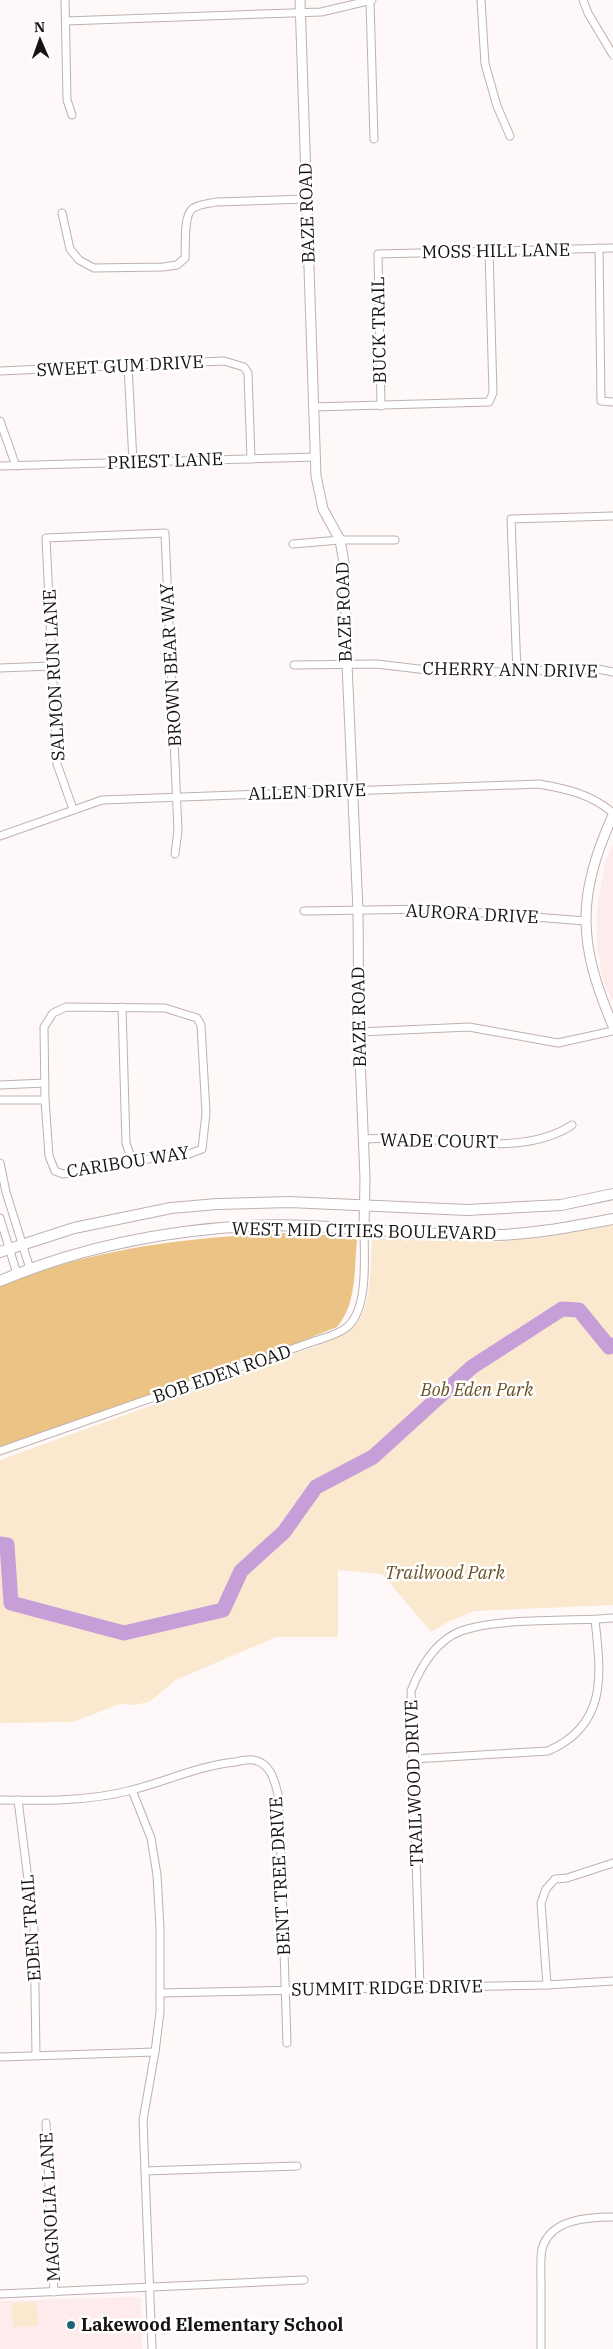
<svg xmlns="http://www.w3.org/2000/svg" width="613" height="2349" font-family="'IBM Plex Serif',serif">
  <style>
    .built { fill: #feebeb }
    .green { fill: #fbe9cf }
    .forest { fill: #ebc385 }
    .lines { fill: none; stroke-linecap: round; stroke-linejoin: round }
    .river { stroke: #c69fd9; stroke-width: 15 }
    .minor-casing { stroke: #beb0b0; stroke-width: 9 }
    .tertiary-casing { stroke: #beb0b0; stroke-width: 11 }
    .secondary-casing { stroke: #beb0b0; stroke-width: 12 }
    .minor { stroke: #fff; stroke-width: 7 }
    .tertiary { stroke: #fff; stroke-width: 9 }
    .secondary { stroke: #fff; stroke-width: 10 }
    .poi-dot { fill: #236478; stroke: #fff; stroke-width: 2 }
    .labels { text-anchor: middle; stroke-width: 5; stroke-linejoin: round; paint-order: stroke }
    .street-label { font-size: 18px; fill: #181313; stroke: #fff }
    .park-label { font-size: 18px; font-style: italic; fill: #6c5123; stroke: #fff }
    .poi-label { font-size: 18px; font-weight: bold; fill: #181313; stroke: #fff; text-anchor: start }
  </style>
  <rect width="100%" height="100%" fill="#fef8f8"/>
  <!-- built -->
  <g class="built">
    <path d="M 613,844 L 613,1002 L 604,983 L 597,947 L 597,909 L 605,863 Z"/>
    <path d="M 141,2297 L 142,2349 L 0,2349 L 0,2301 Z"/>
  </g>
  <!-- green -->
  <g class="green">
    <path d="M 613,1225 L 613,1605 L 475,1611 L 448,1622 L 431,1632 L 382,1574 L 338,1570 L 338,1637 L 276,1637 L 176,1680 L 149,1702 L 134,1705 L 120,1704 L 73,1722 L 0,1723 L 0,1460 L 322,1344 C 332,1339 345,1334 353,1327 C 373,1310 370,1262 372,1238 L 499,1242 Z"/>
    <path d="M 37,2302 L 38,2326 L 13,2327 L 12,2303 Z"/>
  </g>
  <!-- forest -->
  <path class="forest" d="M 289,1233 L 351,1236 L 357,1240 C 354,1269 357,1304 337,1327 L 269,1354 L 0,1448 L 0,1286 C 95,1248 188,1237 289,1233 Z"/>
  <g class="lines">
    <!-- river -->
    <path class="river" d="M 0,1544 L 7,1545 L 11,1603 L 124,1633 L 223,1610 L 241,1571 L 284,1532 L 316,1487 L 373,1457 L 472,1367 L 562,1309 L 579,1310 L 609,1347 L 613,1345"/>
    <defs>
      <g id="minor">
        <path d="M 65,0 L 67,100 L 72,115"/>
        <path d="M 481,0 L 485,64 L 497,106 L 510,136"/>
        <path d="M 583,0 L 588,13 L 613,55"/>
        <path d="M 370,1 L 374,139"/>
        <path d="M 66,21 L 321,12 L 372,0"/>
        <path d="M 62,213 L 70,249 L 79,260 L 94,268 L 163,267 L 177,265 L 185,258 C 186,247 183,217 192,209 C 198,204 208,204 216,202 L 306,199"/>
        <path d="M 599,248 L 601,401 L 613,402"/>
        <path d="M 128,365 L 133,462"/>
        <path d="M 0,371 L 224,361 L 244,367 L 248,373 L 251,459"/>
        <path d="M 381,406 L 378,254 L 613,248"/>
        <path d="M 313,407 L 489,402 L 493,393 L 489,251"/>
        <path d="M 0,421 L 16,466"/>
        <path d="M 0,466 L 315,457"/>
        <path d="M 293,544 L 340,540 L 395,540"/>
        <path d="M 294,665 L 377,664 L 452,673 L 598,669 L 613,672"/>
        <path d="M 0,668 L 52,666"/>
        <path d="M 517,672 L 511,519 L 613,516"/>
        <path d="M 73,809 L 57,764 L 46,538 L 165,533 L 178,831 L 175,854"/>
        <path d="M 0,836 L 102,800 L 539,784 C 567,789 591,794 613,813"/>
        <path d="M 304,911 L 431,909 L 586,921"/>
        <path d="M 66,1007 L 165,1008 L 197,1018 L 201,1025 L 206,1113 L 202,1149 L 189,1154 L 132,1161 L 63,1174 L 55,1171 L 49,1156 L 45,1100 L 44,1027 L 53,1013 Z"/>
        <path d="M 122,1007 L 126,1143 L 132,1161"/>
        <path d="M 359,1032 L 469,1027 L 558,1043 L 613,1031"/>
        <path d="M 0,1085 L 45,1083"/>
        <path d="M 0,1100 L 45,1100"/>
        <path d="M 363,1139 C 380,1139 397,1137 413,1138 C 462,1142 529,1154 572,1125"/>
        <path d="M 0,1163 L 6,1192 L 30,1269"/>
        <path d="M 0,1218 L 17,1274"/>
        <path d="M 0,1451 L 312,1342 C 323,1338 338,1335 347,1327 C 369,1309 364,1255 364,1230"/>
        <path d="M 413,1759 L 548,1751 C 608,1725 601,1674 595,1620"/>
        <path d="M 132,1790 L 151,1838 L 157,1875 L 160,1928 L 160,2012 L 155,2052 L 143,2120 L 152,2349"/>
        <path d="M 0,1800 C 43,1801 91,1801 132,1790 C 167,1781 198,1766 235,1762 C 240,1761 248,1759 253,1760 C 272,1763 275,1783 279,1798 L 287,2043"/>
        <path d="M 18,1800 L 34,1927 L 36,2055"/>
        <path d="M 547,1985 L 541,1903 L 546,1889 L 555,1879 L 567,1878 L 613,1863"/>
        <path d="M 420,1988 L 411,1691 C 420,1668 435,1641 461,1631 C 502,1617 568,1622 613,1618"/>
        <path d="M 160,1993 L 547,1985 L 613,1981"/>
        <path d="M 0,2057 L 155,2052"/>
        <path d="M 46,2123 L 54,2292"/>
        <path d="M 145,2171 L 297,2166"/>
        <path d="M 0,2294 L 304,2280"/>
        <path d="M 541,2349 C 541,2327 541,2306 541,2284 C 541,2273 540,2260 542,2249 C 550,2219 588,2217 613,2217"/>
      </g>
      <g id="tertiary">
        <path d="M 300,0 L 316,476 L 323,509 L 340,540 L 345,569 L 347,664 L 358,911 L 359,1032 L 365,1179 L 364,1230"/>
        <path d="M 613,815 C 576,897 578,944 613,1026"/>
      </g>
      <g id="secondary">
        <path d="M 0,1252 L 74,1228 L 171,1208 L 217,1204 L 289,1202 L 467,1210 L 561,1205 L 613,1194"/>
        <path d="M 0,1281 C 78,1248 162,1231 247,1226 C 330,1222 413,1237 497,1235 C 535,1234 575,1226 613,1219"/>
      </g>
    </defs>
    <!-- minor casing -->
    <use href="#minor" class="minor-casing"/>
    <!-- tertiary casing -->
    <use href="#tertiary" class="tertiary-casing"/>
    <!-- secondary casing -->
    <use href="#secondary" class="secondary-casing"/>
    <!-- minor -->
    <use href="#minor" class="minor"/>
    <!-- tertiary -->
    <use href="#tertiary" class="tertiary"/>
    <!-- secondary -->
    <use href="#secondary" class="secondary"/>
  </g>
  <!-- markers -->
  <circle class="poi-dot" cx="71" cy="2325" r="5"/>
  <g class="labels">
    <!-- street labels -->
    <g class="street-label">
      <text transform="translate(307 213) rotate(-92)" y="6">BAZE ROAD</text>
      <text transform="translate(496 251) rotate(-1)" y="6">MOSS HILL LANE</text>
      <text transform="translate(379 330) rotate(-91)" y="6">BUCK TRAIL</text>
      <text transform="translate(120 366) rotate(-3)" y="6">SWEET GUM DRIVE</text>
      <text transform="translate(165 461) rotate(-2)" y="6">PRIEST LANE</text>
      <text transform="translate(344 612) rotate(-92)" y="6">BAZE ROAD</text>
      <text transform="translate(171 665) rotate(-93)" y="6">BROWN BEAR WAY</text>
      <text transform="translate(510 670) rotate(1)" y="6">CHERRY ANN DRIVE</text>
      <text transform="translate(54 675) rotate(-93)" y="6">SALMON RUN LANE</text>
      <text transform="translate(307 792) rotate(-2)" y="6">ALLEN DRIVE</text>
      <text transform="translate(472 914) rotate(3)" y="6">AURORA DRIVE</text>
      <text transform="translate(359 1017) rotate(-91)" y="6">BAZE ROAD</text>
      <text transform="translate(439 1141) rotate(1)" y="6">WADE COURT</text>
      <text transform="translate(128 1162) rotate(-9)" y="6">CARIBOU WAY</text>
      <text transform="translate(364 1231) rotate(1)" y="6">WEST MID CITIES BOULEVARD</text>
      <text transform="translate(222 1374) rotate(-19)" y="6">BOB EDEN ROAD</text>
      <text transform="translate(414 1783) rotate(-92)" y="6">TRAILWOOD DRIVE</text>
      <text transform="translate(280 1876) rotate(-93)" y="6">BENT TREE DRIVE</text>
      <text transform="translate(31 1928) rotate(-94)" y="6">EDEN TRAIL</text>
      <text transform="translate(387 1988) rotate(-1)" y="6">SUMMIT RIDGE DRIVE</text>
      <text transform="translate(50 2207) rotate(-93)" y="6">MAGNOLIA LANE</text>
    </g>
    <!-- park labels -->
    <g class="park-label">
      <text x="477" y="1396">Bob Eden Park</text>
      <text x="445" y="1579">Trailwood Park</text>
    </g>
    <!-- poi labels -->
    <g class="poi-label">
      <text x="81" y="2331">Lakewood Elementary School</text>
    </g>
  </g>
  <!-- north arrow -->
  <g transform="translate(40 40) rotate(358)" stroke="#ffffff" stroke-width="4" paint-order="stroke">
  <path d="M0-4L9 19L0 12L-9 19Z" fill="#181313"/>
  <text y="-8" font-size="14" font-weight="bold" text-anchor="middle" fill="#181313">N</text>
  </g>
</svg>
